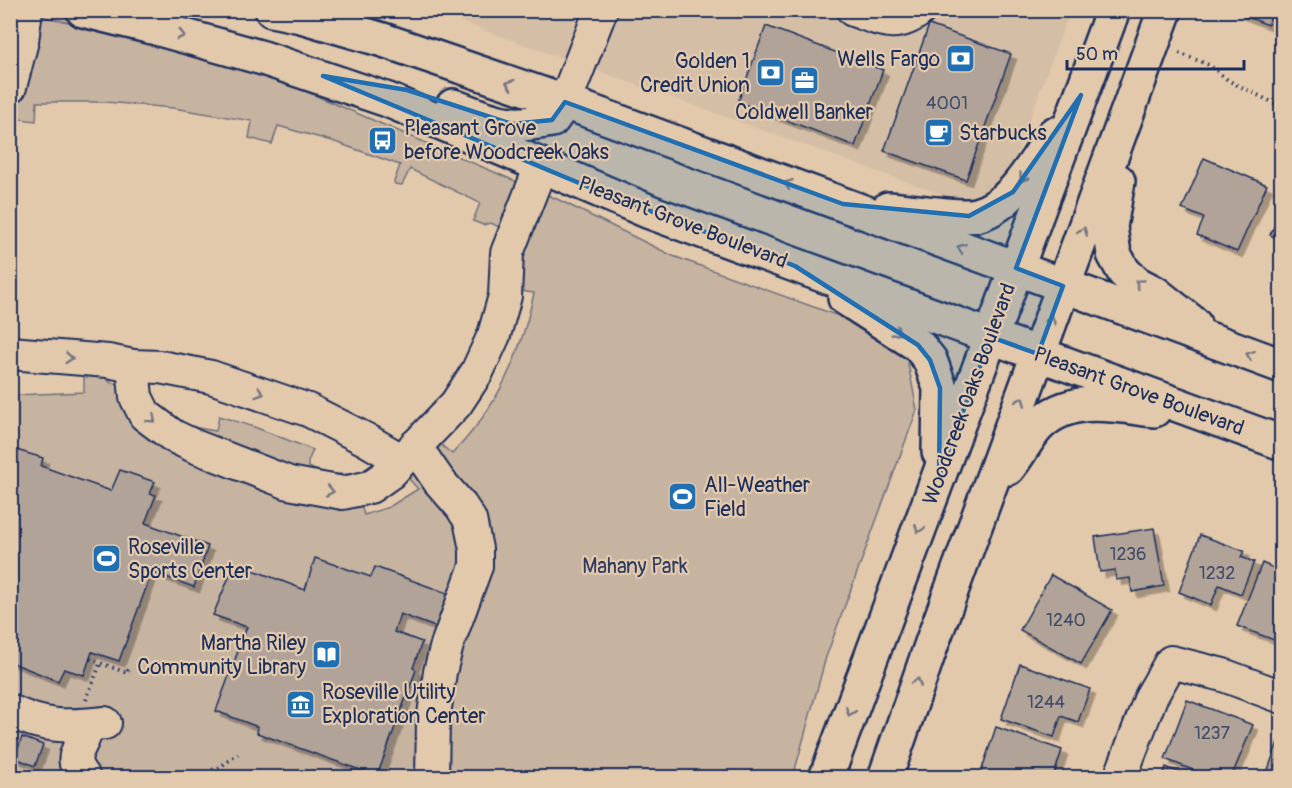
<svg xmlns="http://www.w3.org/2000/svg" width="1292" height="788" font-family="Pangolin,sans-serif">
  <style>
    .built { fill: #d4bea5 }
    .green { fill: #c6b3a0; stroke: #70717f; stroke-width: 1.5 }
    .building { fill: #b1a398; stroke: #1b2f5e; stroke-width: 1.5; filter: url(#shadow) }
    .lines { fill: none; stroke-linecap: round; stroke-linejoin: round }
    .minor-casing { stroke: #1b2f5e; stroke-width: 36 }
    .major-casing { stroke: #1b2f5e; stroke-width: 38 }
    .path { stroke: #1b2f5e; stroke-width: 4; stroke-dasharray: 1.5 4.5; stroke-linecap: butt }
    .minor { stroke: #e3c9ab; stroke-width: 32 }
    .major { stroke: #e3c9ab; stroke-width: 33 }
    .oneway { stroke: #757481 }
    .marked { fill: #1f6fb2; fill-opacity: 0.2; stroke: #1f6fb2; stroke-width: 4.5; stroke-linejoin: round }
    .labels { text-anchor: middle; stroke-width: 4.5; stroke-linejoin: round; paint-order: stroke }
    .number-label { font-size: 18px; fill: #404c6c }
    .poi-label { font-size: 21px; fill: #1b2f5e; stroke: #e3c9ab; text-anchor: start }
    .street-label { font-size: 21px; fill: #1b2f5e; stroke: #e3c9ab }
    .park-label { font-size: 21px; fill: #2c3c65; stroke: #e3c9ab }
  </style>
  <defs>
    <filter id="shadow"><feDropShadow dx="5.5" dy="5.5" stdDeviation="0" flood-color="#0004"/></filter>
  </defs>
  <rect width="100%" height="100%" fill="#e3c9ab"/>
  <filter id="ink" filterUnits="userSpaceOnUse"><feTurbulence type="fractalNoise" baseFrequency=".0167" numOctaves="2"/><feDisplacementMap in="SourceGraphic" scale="12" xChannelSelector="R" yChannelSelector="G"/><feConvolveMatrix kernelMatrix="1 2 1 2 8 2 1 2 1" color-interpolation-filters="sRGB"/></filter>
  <g filter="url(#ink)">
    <!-- built -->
    <path class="built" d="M 431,11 L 1070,11 L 1014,161 L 1006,175 L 994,188 L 980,197 L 951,198 Z"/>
    <!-- green -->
    <path class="green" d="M 11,10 L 111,31 L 284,82 L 557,199 L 673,256 L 880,331 L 906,353 L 917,410 L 826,657 L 793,777 L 11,778 L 10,376 L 14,378 L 15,395 L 84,392 L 84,374 L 101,374 L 111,383 L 149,384 L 151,401 C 176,421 183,427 216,431 L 219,416 L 257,428 L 313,450 L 308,462 L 308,467 C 322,474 337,475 352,474 L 364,515 L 389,507 L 418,489 L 409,479 L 408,476 L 439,443 L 452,454 C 498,407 520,357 534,293 L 514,290 L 524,239 L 491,223 L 483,225 L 473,221 L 480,203 L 410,169 L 402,185 L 395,184 L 394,182 L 400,165 L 335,142 L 278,126 L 272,144 L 249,138 L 252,121 L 173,108 L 105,102 L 37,102 L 36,121 L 11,118 Z"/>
    <!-- building -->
    <g class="building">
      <path d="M 1238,10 L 1273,10 L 1268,25 L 1237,13 Z"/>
      <path d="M 929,25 L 1011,54 L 966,180 L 884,151 Z"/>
      <path d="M 766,26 L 883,70 L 855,146 L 738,102 Z"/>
      <path d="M 1204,158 L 1267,185 L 1237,252 L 1197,235 L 1204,218 L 1182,209 Z"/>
      <path d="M 1282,210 L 1282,241 L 1270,235 Z"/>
      <path d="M 10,448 L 43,458 L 41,466 L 111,491 L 120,470 L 155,482 L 150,494 L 156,495 L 145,523 L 208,546 L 194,587 L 152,572 L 119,661 L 92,652 L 84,675 L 64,669 L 58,681 L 10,662 Z"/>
      <path d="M 1154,528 L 1164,586 L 1132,592 L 1130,578 L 1116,580 L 1115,570 L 1100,572 L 1095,537 Z"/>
      <path d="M 1200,535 L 1244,551 L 1241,557 L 1254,562 L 1241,594 L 1219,585 L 1211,605 L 1179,592 Z"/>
      <path d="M 315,558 L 371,577 L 375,567 L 455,596 L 443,630 L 400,614 L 394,632 L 422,642 L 413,668 L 416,670 L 377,776 L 257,733 L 258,727 L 216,711 L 247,627 L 213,615 L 235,563 L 305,590 Z"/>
      <path d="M 1262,563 L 1278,570 L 1277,572 L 1282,574 L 1282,643 L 1237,626 Z"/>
      <path d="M 1051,575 L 1112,610 L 1081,664 L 1020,630 Z"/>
      <path d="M 1020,664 L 1090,689 L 1078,722 L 1061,716 L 1054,737 L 1001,719 Z"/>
      <path d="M 1187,700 L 1253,725 L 1231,778 L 1213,778 L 1165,759 Z"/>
      <path d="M 996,727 L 1062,750 L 1053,778 L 979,778 Z"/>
      <path d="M 22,737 L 43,745 L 35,766 L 15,758 Z"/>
      <path d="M 1278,742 L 1282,743 L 1282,778 L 1265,778 Z"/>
      <path d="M 1166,767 L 1194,778 L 1162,778 Z"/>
    </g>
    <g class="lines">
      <defs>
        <g id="minor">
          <path d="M 853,10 C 879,19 896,30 920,10"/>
          <path d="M 10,87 L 22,41 L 26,10"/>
          <path d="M 565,102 L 601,10"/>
          <path d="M 10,353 L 108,361 L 133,366 L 160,367 L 211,377 L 308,410 L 365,439 L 401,460"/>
          <path d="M 133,366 L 136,397 L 145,415 L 173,436 L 194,446 L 289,483 L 343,493 L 370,487 L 390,473 L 456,404 L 477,372 L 494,335 L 505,296 L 507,253 L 541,166"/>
          <path d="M 415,446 L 439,481 L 461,506 L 470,520 L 476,549 L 476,566 L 447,645 L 440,672 L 433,722 L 432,778"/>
          <path d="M 10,711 C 45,728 67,727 105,723"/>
          <path d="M 84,778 C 64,754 85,748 87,725"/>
          <path d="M 1120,778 L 1151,697 L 1171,662 L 1223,675 L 1282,697"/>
        </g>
        <g id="major">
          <path d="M 83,10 L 156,28 L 263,58 L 388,100 L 650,212 L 1282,443"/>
          <path d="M 272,10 L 301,16 L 383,40 L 565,102 L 1282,366"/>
          <path d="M 453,106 C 472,113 493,123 513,124 C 526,125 539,122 552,120 L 565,102"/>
          <path d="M 1118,181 L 1110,227 L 1114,254 L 1124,272 L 1136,283 L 1155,293 L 1194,324"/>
          <path d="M 888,209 C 907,210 962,219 976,215 C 1014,205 1033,164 1054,134"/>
          <path d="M 845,298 L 918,345 L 930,360 L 940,388 L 939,452"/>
          <path d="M 1008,468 C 1019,455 1026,439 1038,426 C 1070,394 1114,405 1154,410"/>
          <path d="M 826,778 L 1113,10"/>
          <path d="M 885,778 L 932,643 L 1165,10"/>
        </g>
      </defs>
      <!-- minor casing -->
      <use href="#minor" class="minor-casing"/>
      <!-- major casing -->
      <use href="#major" class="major-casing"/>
      <!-- path -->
      <g class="path">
        <path d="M 1179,53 L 1209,65 L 1229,81 L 1282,107"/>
        <path d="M 90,659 L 127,673 L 130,666"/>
        <path d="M 86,700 L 100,664"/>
        <path d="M 204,778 L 209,771 L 220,767 L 238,754"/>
      </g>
      <!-- minor -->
      <use href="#minor" class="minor"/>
      <!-- major -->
      <use href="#major" class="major"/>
    </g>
    <!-- one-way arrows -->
    <defs><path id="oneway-chevron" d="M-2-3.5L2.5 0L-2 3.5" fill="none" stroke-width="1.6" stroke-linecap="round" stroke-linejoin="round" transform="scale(1.5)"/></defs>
    <g class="oneway">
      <use href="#oneway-chevron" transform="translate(181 35) rotate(15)"/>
      <use href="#oneway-chevron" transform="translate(510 84) rotate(-162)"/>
      <use href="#oneway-chevron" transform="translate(1023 178) rotate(125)"/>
      <use href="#oneway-chevron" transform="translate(788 184) rotate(-160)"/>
      <use href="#oneway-chevron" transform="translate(1083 231) rotate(-70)"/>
      <use href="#oneway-chevron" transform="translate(961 248) rotate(-160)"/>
      <use href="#oneway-chevron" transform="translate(1139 283) rotate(-146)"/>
      <use href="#oneway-chevron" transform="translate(1051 320) rotate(-70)"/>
      <use href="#oneway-chevron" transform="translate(897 332) rotate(33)"/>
      <use href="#oneway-chevron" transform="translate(1250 355) rotate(-160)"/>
      <use href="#oneway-chevron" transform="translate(69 358) rotate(4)"/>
      <use href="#oneway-chevron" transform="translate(260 393) rotate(18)"/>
      <use href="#oneway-chevron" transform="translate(1021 401) rotate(-70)"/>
      <use href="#oneway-chevron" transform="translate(152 419) rotate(42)"/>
      <use href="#oneway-chevron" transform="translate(330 491) rotate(11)"/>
      <use href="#oneway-chevron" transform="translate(919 529) rotate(111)"/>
      <use href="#oneway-chevron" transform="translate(917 682) rotate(-70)"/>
      <use href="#oneway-chevron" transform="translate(850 712) rotate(111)"/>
    </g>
  </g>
  <!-- marked area -->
  <path class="marked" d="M 323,76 L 407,90 L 512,124 L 552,120 L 565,102 L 843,204 L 969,216 L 1013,192 L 1081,95 L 1016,268 L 1063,286 L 1038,354 L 991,337 L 939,476 L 940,388 L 930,360 L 918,345 L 795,266 L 603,193 Z"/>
  <!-- icons -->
  <defs>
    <symbol id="bank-square" viewBox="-11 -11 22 22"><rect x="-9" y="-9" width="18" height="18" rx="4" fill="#1f6fb2" stroke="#e3c9ab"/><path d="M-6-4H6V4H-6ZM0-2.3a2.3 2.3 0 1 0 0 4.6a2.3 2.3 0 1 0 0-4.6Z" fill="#fff"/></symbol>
    <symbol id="office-square" viewBox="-11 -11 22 22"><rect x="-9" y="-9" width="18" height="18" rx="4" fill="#1f6fb2" stroke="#e3c9ab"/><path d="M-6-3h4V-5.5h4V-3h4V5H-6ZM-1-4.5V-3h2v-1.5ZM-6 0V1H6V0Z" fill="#fff"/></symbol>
    <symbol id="cafe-square" viewBox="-11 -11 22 22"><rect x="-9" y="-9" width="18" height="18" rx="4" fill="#1f6fb2" stroke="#e3c9ab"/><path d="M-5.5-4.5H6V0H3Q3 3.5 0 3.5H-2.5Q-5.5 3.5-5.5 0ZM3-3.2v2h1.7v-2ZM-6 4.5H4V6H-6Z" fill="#fff"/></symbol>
    <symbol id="bus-square" viewBox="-11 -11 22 22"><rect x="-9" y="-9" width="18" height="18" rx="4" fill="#1f6fb2" stroke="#e3c9ab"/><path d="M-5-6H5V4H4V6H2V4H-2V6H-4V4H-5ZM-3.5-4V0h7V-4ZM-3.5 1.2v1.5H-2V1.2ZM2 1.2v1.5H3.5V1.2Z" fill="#fff"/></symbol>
    <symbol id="stadium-square" viewBox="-11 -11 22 22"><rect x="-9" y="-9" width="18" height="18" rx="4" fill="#1f6fb2" stroke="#e3c9ab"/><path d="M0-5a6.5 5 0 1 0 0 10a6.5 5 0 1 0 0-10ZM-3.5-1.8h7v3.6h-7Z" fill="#fff"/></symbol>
    <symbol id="library-square" viewBox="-11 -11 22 22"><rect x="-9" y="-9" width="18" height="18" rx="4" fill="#1f6fb2" stroke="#e3c9ab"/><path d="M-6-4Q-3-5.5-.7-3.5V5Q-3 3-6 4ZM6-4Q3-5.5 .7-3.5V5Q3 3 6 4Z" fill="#fff"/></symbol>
    <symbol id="museum-square" viewBox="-11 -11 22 22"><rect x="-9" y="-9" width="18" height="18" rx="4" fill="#1f6fb2" stroke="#e3c9ab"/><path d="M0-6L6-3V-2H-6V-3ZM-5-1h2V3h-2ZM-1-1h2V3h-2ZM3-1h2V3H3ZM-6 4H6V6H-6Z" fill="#fff"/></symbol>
  </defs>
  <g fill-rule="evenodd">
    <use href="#bank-square" x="944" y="42" width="33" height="33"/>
    <use href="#bank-square" x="754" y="56" width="33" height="33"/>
    <use href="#office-square" x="788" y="64" width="33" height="33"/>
    <use href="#cafe-square" x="922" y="116" width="33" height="33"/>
    <use href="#bus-square" x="366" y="124" width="33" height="33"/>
    <use href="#stadium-square" x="666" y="480" width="33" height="33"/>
    <use href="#stadium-square" x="90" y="542" width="33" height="33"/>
    <use href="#library-square" x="310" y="638" width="33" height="33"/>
    <use href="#museum-square" x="284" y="688" width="33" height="33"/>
  </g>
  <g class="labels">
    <!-- number labels -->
    <g class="number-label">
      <text x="947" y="109">4001</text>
      <text x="1128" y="560">1236</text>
      <text x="1217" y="579">1232</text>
      <text x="1066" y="626">1240</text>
      <text x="1046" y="708">1244</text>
      <text x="1212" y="739">1237</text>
    </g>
    <!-- poi labels -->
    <g class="poi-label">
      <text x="940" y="66" text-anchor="end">Wells Fargo</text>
      <text x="750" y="68" text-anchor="end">Golden 1<tspan x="750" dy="24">Credit Union</tspan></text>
      <text x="804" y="119" text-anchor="middle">Coldwell Banker</text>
      <text x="404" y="135">Pleasant Grove<tspan x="404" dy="24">before Woodcreek Oaks</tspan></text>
      <text x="959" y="140">Starbucks</text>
      <text x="704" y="492">All-Weather<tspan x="704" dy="24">Field</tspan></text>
      <text x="128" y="554">Roseville<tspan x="128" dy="24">Sports Center</tspan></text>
      <text x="306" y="650" text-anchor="end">Martha Riley<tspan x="306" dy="24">Community Library</tspan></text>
      <text x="322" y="699">Roseville Utility<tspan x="322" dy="24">Exploration Center</tspan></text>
    </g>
    <!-- street labels -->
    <g class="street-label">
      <text transform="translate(683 222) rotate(21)" y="7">Pleasant Grove Boulevard</text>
      <text transform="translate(1139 391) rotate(20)" y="7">Pleasant Grove Boulevard</text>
      <text transform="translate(969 394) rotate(-70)" y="7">Woodcreek Oaks Boulevard</text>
    </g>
    <!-- park labels -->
    <g class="park-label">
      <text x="635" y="573">Mahany Park</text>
    </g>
  </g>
  <!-- margin -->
  <rect width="1292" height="788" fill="none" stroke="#e3c9ab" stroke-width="36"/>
  <rect x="18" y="18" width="1256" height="752" fill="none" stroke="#1b2f5e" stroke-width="2" filter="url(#ink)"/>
  <!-- scale -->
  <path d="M1067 60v9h177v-9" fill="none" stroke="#1b2f5e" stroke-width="3"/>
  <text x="1076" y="60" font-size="18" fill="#1b2f5e" stroke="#e3c9ab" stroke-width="4.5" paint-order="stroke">50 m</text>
</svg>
